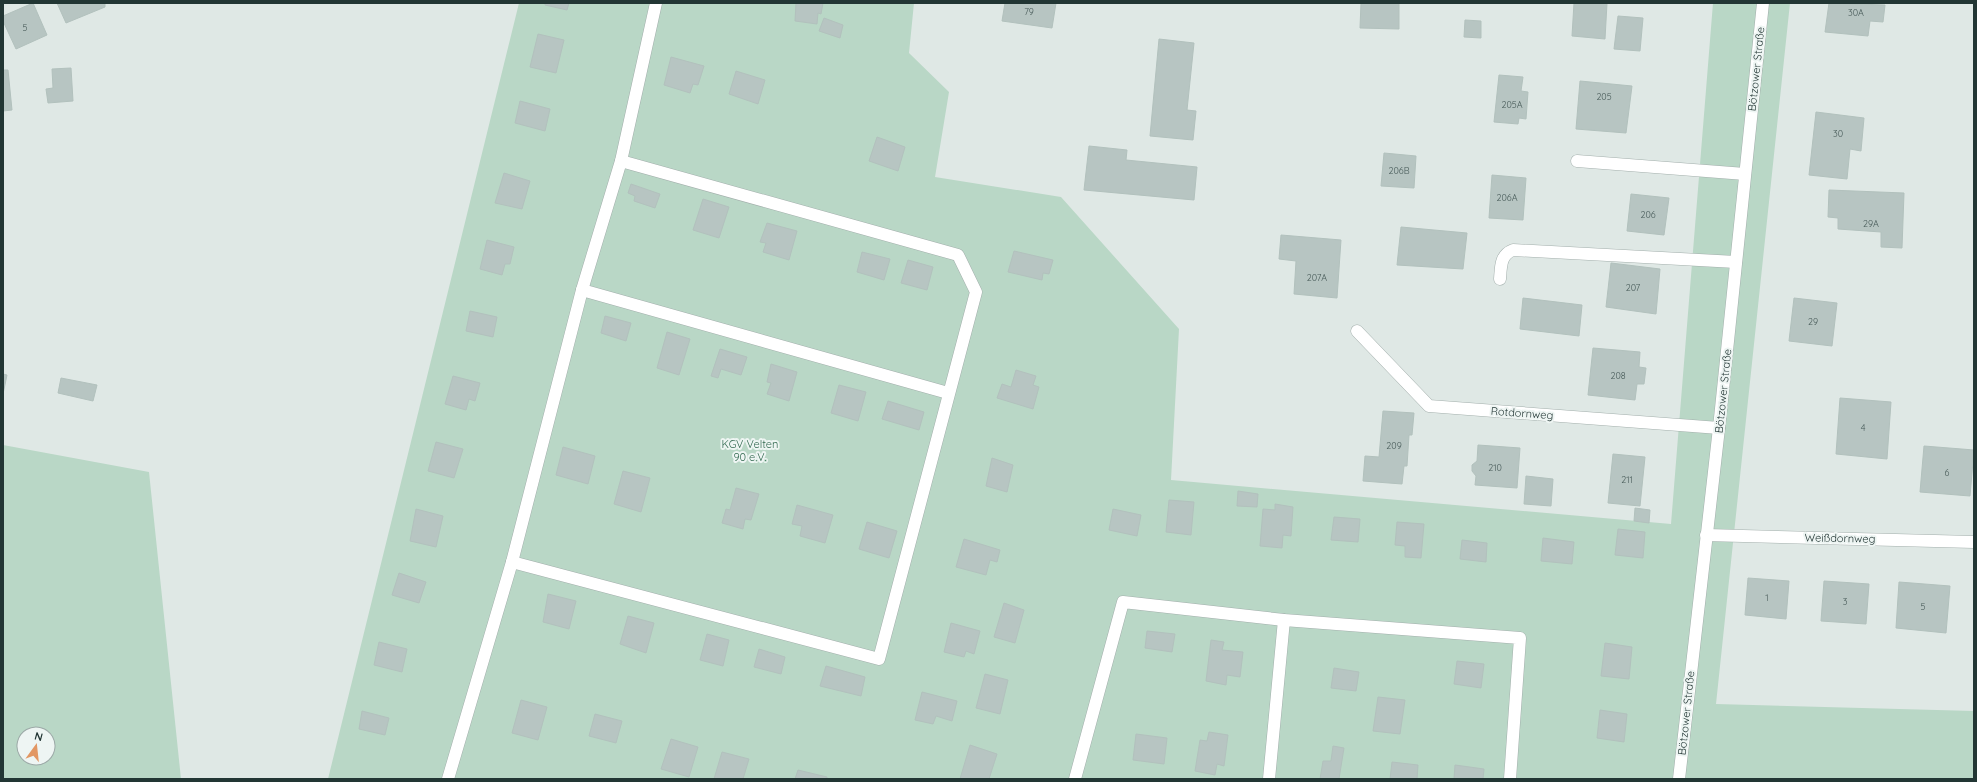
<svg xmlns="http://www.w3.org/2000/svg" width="1977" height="782" font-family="Quicksand,sans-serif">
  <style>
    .green { fill: #b9d7c6; fill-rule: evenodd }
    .building { fill: #b7c5c2; stroke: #b2c1bd }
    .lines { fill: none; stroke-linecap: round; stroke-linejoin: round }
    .minor-casing { stroke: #a3afac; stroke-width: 13 }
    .minor { stroke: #fff; stroke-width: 12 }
    .labels { text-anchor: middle; stroke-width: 4; stroke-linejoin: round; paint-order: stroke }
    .number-label { font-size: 9px; fill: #475a58 }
    .street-label { font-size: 11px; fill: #223634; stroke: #eef5f3 }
    .park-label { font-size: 11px; fill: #31684f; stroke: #eef5f3 }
  </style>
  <rect width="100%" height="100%" fill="#dfe8e5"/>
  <!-- green -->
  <g class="green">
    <path d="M 519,3 L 914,3 L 909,53 L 949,92 L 935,177 L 1061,197 L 1179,329 L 1171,480 L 1671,524 L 1713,3 L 1790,3 L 1716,704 L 1974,711 L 1974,779 L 328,779 Z"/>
    <path d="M 3,445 L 149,472 L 181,779 L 3,779 ZM 24,734 L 48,734 L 48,758 L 24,758 Z"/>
  </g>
  <!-- building -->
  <g class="building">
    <path d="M 33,3 L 47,35 L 16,49 L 3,21 L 3,16 Z"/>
    <path d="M 57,3 L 105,3 L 105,7 L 66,23 Z"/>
    <path d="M 545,3 L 569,3 L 567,10 L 545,5 Z"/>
    <path d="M 796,3 L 823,3 L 821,14 L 818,13 L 817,24 L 795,21 Z"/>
    <path d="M 1005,3 L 1056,3 L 1052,28 L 1002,21 Z"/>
    <path d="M 1361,3 L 1399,3 L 1399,29 L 1360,28 Z"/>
    <path d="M 1574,3 L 1607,3 L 1605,39 L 1572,36 Z"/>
    <path d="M 1829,3 L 1885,5 L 1883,22 L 1870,21 L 1868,36 L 1825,32 Z"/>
    <path d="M 1618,16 L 1643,18 L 1640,51 L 1614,49 Z"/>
    <path d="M 824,18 L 843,25 L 840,38 L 819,31 Z"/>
    <path d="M 1465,20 L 1481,21 L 1481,38 L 1464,37 Z"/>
    <path d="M 538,34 L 564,40 L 556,73 L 530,67 Z"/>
    <path d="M 1159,39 L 1194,43 L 1187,110 L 1196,111 L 1193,140 L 1150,136 Z"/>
    <path d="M 671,57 L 704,66 L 698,85 L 693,84 L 690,93 L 664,85 Z"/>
    <path d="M 71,68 L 73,101 L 48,103 L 46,89 L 53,88 L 52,69 Z"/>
    <path d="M 3,70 L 8,70 L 12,110 L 3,111 Z"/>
    <path d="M 736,71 L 765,80 L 758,104 L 729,94 Z"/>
    <path d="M 1499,75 L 1523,77 L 1521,91 L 1528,92 L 1526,119 L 1519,118 L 1518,124 L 1494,122 Z"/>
    <path d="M 1580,81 L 1632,86 L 1626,133 L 1576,129 Z"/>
    <path d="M 520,101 L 550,109 L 545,131 L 515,123 Z"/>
    <path d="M 1816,112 L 1864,118 L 1861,151 L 1850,149 L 1847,179 L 1809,175 Z"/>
    <path d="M 877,137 L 905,147 L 898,171 L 869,161 Z"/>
    <path d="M 1089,146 L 1127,150 L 1126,160 L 1197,167 L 1194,200 L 1084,190 Z"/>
    <path d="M 1384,153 L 1416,156 L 1414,188 L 1381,186 Z"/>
    <path d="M 504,173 L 530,181 L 522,209 L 495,203 Z"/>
    <path d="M 1492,175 L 1526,178 L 1523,220 L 1489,218 Z"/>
    <path d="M 631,184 L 660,194 L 655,208 L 634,201 L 635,196 L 628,193 Z"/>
    <path d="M 1829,190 L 1904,193 L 1902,248 L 1881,247 L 1881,232 L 1838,229 L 1838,218 L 1828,217 Z"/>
    <path d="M 1631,194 L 1669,198 L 1664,235 L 1627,231 Z"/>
    <path d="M 703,199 L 729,207 L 719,238 L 693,230 Z"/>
    <path d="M 767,223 L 797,231 L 789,260 L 763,252 L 766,243 L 760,242 Z"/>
    <path d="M 1401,227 L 1467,233 L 1463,269 L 1397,265 Z"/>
    <path d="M 1281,235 L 1341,240 L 1337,298 L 1294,294 L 1296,261 L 1279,259 Z"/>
    <path d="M 487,240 L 514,247 L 510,264 L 505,264 L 502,275 L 480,269 Z"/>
    <path d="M 1014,251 L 1053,260 L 1049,274 L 1043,273 L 1042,280 L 1008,272 Z"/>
    <path d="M 862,252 L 890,259 L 884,280 L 857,272 Z"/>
    <path d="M 908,260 L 933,267 L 927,290 L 901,283 Z"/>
    <path d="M 1611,263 L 1660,269 L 1656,314 L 1606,307 Z"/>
    <path d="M 1523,298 L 1582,305 L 1579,336 L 1520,329 Z"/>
    <path d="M 1794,298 L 1837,303 L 1832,346 L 1789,341 Z"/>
    <path d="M 470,311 L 497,317 L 493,337 L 466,331 Z"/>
    <path d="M 605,316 L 631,323 L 626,341 L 601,333 Z"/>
    <path d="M 667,332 L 690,339 L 679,375 L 657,368 Z"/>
    <path d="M 1593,348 L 1640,352 L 1639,367 L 1646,368 L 1644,384 L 1637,384 L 1635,400 L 1588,395 Z"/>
    <path d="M 720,349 L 747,357 L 741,375 L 721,369 L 718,378 L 711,376 Z"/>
    <path d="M 771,364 L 797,372 L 789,401 L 767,394 L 771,383 L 767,382 Z"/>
    <path d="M 1016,370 L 1036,376 L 1033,385 L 1039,387 L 1033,409 L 997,398 L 1002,384 L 1011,387 Z"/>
    <path d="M 3,374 L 7,375 L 3,394 Z"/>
    <path d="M 453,376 L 480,383 L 475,401 L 469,399 L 466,410 L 445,404 Z"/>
    <path d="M 61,378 L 97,385 L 93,401 L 58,393 Z"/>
    <path d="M 839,385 L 866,392 L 858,421 L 831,413 Z"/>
    <path d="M 1840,398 L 1891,402 L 1887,459 L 1836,454 Z"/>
    <path d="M 888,401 L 924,412 L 919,430 L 882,419 Z"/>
    <path d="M 1383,411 L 1414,413 L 1412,435 L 1409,435 L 1407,466 L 1404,466 L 1402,484 L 1363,481 L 1365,456 L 1379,457 Z"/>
    <path d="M 436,442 L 463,449 L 454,478 L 428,471 Z"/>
    <path d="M 1478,445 L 1520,448 L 1517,488 L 1475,485 L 1476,476 L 1472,471 L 1472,465 L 1477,461 Z"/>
    <path d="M 1924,446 L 1974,450 L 1970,496 L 1920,492 Z"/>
    <path d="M 563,447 L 595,456 L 588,484 L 556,475 Z"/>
    <path d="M 1613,454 L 1645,457 L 1640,506 L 1608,503 Z"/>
    <path d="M 992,458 L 1013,465 L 1007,492 L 986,486 Z"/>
    <path d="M 623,471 L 650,478 L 641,512 L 614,504 Z"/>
    <path d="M 1526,476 L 1553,479 L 1551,506 L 1524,504 Z"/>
    <path d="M 736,488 L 759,494 L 751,520 L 745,519 L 743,529 L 722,523 L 726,509 L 730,510 Z"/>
    <path d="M 1238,491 L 1258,494 L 1257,507 L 1237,506 Z"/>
    <path d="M 1169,500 L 1194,502 L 1191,535 L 1166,532 Z"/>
    <path d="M 1275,504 L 1293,507 L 1291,536 L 1283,535 L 1282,548 L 1260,546 L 1263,509 L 1275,510 Z"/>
    <path d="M 797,505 L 833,515 L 825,543 L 800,536 L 802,526 L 792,524 Z"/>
    <path d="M 1635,508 L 1650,510 L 1649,523 L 1634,521 Z"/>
    <path d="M 416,509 L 443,516 L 436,547 L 410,541 Z"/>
    <path d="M 1113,509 L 1141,515 L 1137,536 L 1109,530 Z"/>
    <path d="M 1334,517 L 1360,519 L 1358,542 L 1331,540 Z"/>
    <path d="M 867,522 L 897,531 L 889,558 L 859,549 Z"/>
    <path d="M 1397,522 L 1424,524 L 1421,558 L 1405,557 L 1405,546 L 1395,545 Z"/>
    <path d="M 1618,529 L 1645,532 L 1643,558 L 1615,555 Z"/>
    <path d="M 1543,538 L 1574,542 L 1572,564 L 1541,561 Z"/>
    <path d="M 964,539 L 1000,550 L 997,562 L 990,560 L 986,575 L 956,567 Z"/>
    <path d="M 1462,540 L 1487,543 L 1486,562 L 1460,559 Z"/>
    <path d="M 399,573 L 426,582 L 419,603 L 392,595 Z"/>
    <path d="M 1748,578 L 1789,581 L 1786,619 L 1745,615 Z"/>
    <path d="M 1824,581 L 1869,584 L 1866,624 L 1821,621 Z"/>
    <path d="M 1899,582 L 1950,586 L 1946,633 L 1896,628 Z"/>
    <path d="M 548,594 L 576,601 L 569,629 L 543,622 Z"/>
    <path d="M 1004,603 L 1024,610 L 1015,643 L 994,637 Z"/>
    <path d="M 628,616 L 654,623 L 646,653 L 620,644 Z"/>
    <path d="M 951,623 L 980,631 L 974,654 L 966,651 L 964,657 L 944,652 Z"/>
    <path d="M 1147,631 L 1175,634 L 1172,652 L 1145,648 Z"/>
    <path d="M 707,634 L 729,640 L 723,666 L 700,660 Z"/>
    <path d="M 1211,640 L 1224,642 L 1222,650 L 1243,652 L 1240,677 L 1227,675 L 1226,685 L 1206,681 Z"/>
    <path d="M 379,642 L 407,649 L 402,672 L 374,665 Z"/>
    <path d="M 1605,643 L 1632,647 L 1629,679 L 1601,676 Z"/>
    <path d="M 759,649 L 785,657 L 781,674 L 754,667 Z"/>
    <path d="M 1457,661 L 1484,664 L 1481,688 L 1454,684 Z"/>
    <path d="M 826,666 L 865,677 L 861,696 L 820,686 Z"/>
    <path d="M 1334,668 L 1359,672 L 1356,691 L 1331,688 Z"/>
    <path d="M 985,674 L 1008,680 L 1000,714 L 976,708 Z"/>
    <path d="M 922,692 L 957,701 L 952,721 L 936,716 L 933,724 L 915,720 Z"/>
    <path d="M 1378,697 L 1405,700 L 1400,734 L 1373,731 Z"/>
    <path d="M 521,700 L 547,707 L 538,740 L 512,733 Z"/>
    <path d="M 1600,710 L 1627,714 L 1624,742 L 1597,738 Z"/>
    <path d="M 362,711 L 389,718 L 385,735 L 359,729 Z"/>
    <path d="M 595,714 L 622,721 L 616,743 L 589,736 Z"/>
    <path d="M 1209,732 L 1228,735 L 1224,766 L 1217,764 L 1215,775 L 1195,771 L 1200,740 L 1207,741 Z"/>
    <path d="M 1136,734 L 1167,738 L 1164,764 L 1133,760 Z"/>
    <path d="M 671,739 L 698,747 L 689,777 L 661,769 Z"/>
    <path d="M 970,745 L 997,754 L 989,779 L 960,779 Z"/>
    <path d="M 1333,746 L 1344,748 L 1339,779 L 1320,779 L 1323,761 L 1331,761 Z"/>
    <path d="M 722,752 L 749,759 L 743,779 L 714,779 Z"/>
    <path d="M 1392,762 L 1418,765 L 1417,779 L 1390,779 Z"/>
    <path d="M 1455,765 L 1484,769 L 1483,779 L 1454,779 Z"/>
    <path d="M 798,770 L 827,777 L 827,779 L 795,779 Z"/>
  </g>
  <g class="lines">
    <defs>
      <g id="minor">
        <path d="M 1577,161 L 1745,174"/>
        <path d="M 1500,279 C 1501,267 1500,255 1513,250 L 1736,262"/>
        <path d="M 582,290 L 948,393"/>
        <path d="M 1357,331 L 1429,406 L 1719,428"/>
        <path d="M 1706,535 L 1974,542"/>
        <path d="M 512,562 L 879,659 L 976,292 L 958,255 L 621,161"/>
        <path d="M 448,779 L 512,562 L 582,290 L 621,161 L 656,3"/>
        <path d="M 1075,779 L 1123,602 L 1284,620 L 1520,638 L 1510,779"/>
        <path d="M 1269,779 L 1284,620"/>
        <path d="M 1679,779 L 1719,428 L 1763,3"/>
      </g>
    </defs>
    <!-- minor casing -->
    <use href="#minor" class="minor-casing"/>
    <!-- minor -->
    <use href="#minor" class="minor"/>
  </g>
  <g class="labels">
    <!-- number labels -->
    <g class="number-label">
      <text x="1029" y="15">79</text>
      <text x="1856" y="16">30A</text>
      <text x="25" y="31">5</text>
      <text x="1604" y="100">205</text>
      <text x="1512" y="108">205A</text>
      <text x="1838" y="137">30</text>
      <text x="1399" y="174">206B</text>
      <text x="1507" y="201">206A</text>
      <text x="1648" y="218">206</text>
      <text x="1871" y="227">29A</text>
      <text x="1317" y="281">207A</text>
      <text x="1633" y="291">207</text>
      <text x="1813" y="325">29</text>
      <text x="1618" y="379">208</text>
      <text x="1863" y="431">4</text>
      <text x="1394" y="449">209</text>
      <text x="1495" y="471">210</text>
      <text x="1947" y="476">6</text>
      <text x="1627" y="483">211</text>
      <text x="1767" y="601">1</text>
      <text x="1845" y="605">3</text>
      <text x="1923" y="610">5</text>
    </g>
    <!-- street labels -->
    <g class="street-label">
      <text transform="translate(1756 69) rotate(-84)" y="4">Bötzower Straße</text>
      <text transform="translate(1723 391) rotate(-84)" y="4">Bötzower Straße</text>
      <text transform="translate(1522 413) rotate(4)" y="4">Rotdornweg</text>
      <text transform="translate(1840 538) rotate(1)" y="4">Weißdornweg</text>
      <text transform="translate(1686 713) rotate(-84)" y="4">Bötzower Straße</text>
    </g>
    <!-- park labels -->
    <g class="park-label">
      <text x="750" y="448">KGV Velten<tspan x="750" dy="13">90 e.V.</tspan></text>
    </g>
  </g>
  <!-- border -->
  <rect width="1977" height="782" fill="none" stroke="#223634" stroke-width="8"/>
  <!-- north arrow -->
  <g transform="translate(36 746) rotate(15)"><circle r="19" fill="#eef5f3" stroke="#9ca9a7"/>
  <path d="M0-3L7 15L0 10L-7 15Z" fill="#e29763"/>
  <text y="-6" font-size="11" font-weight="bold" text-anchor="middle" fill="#223634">N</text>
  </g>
</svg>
